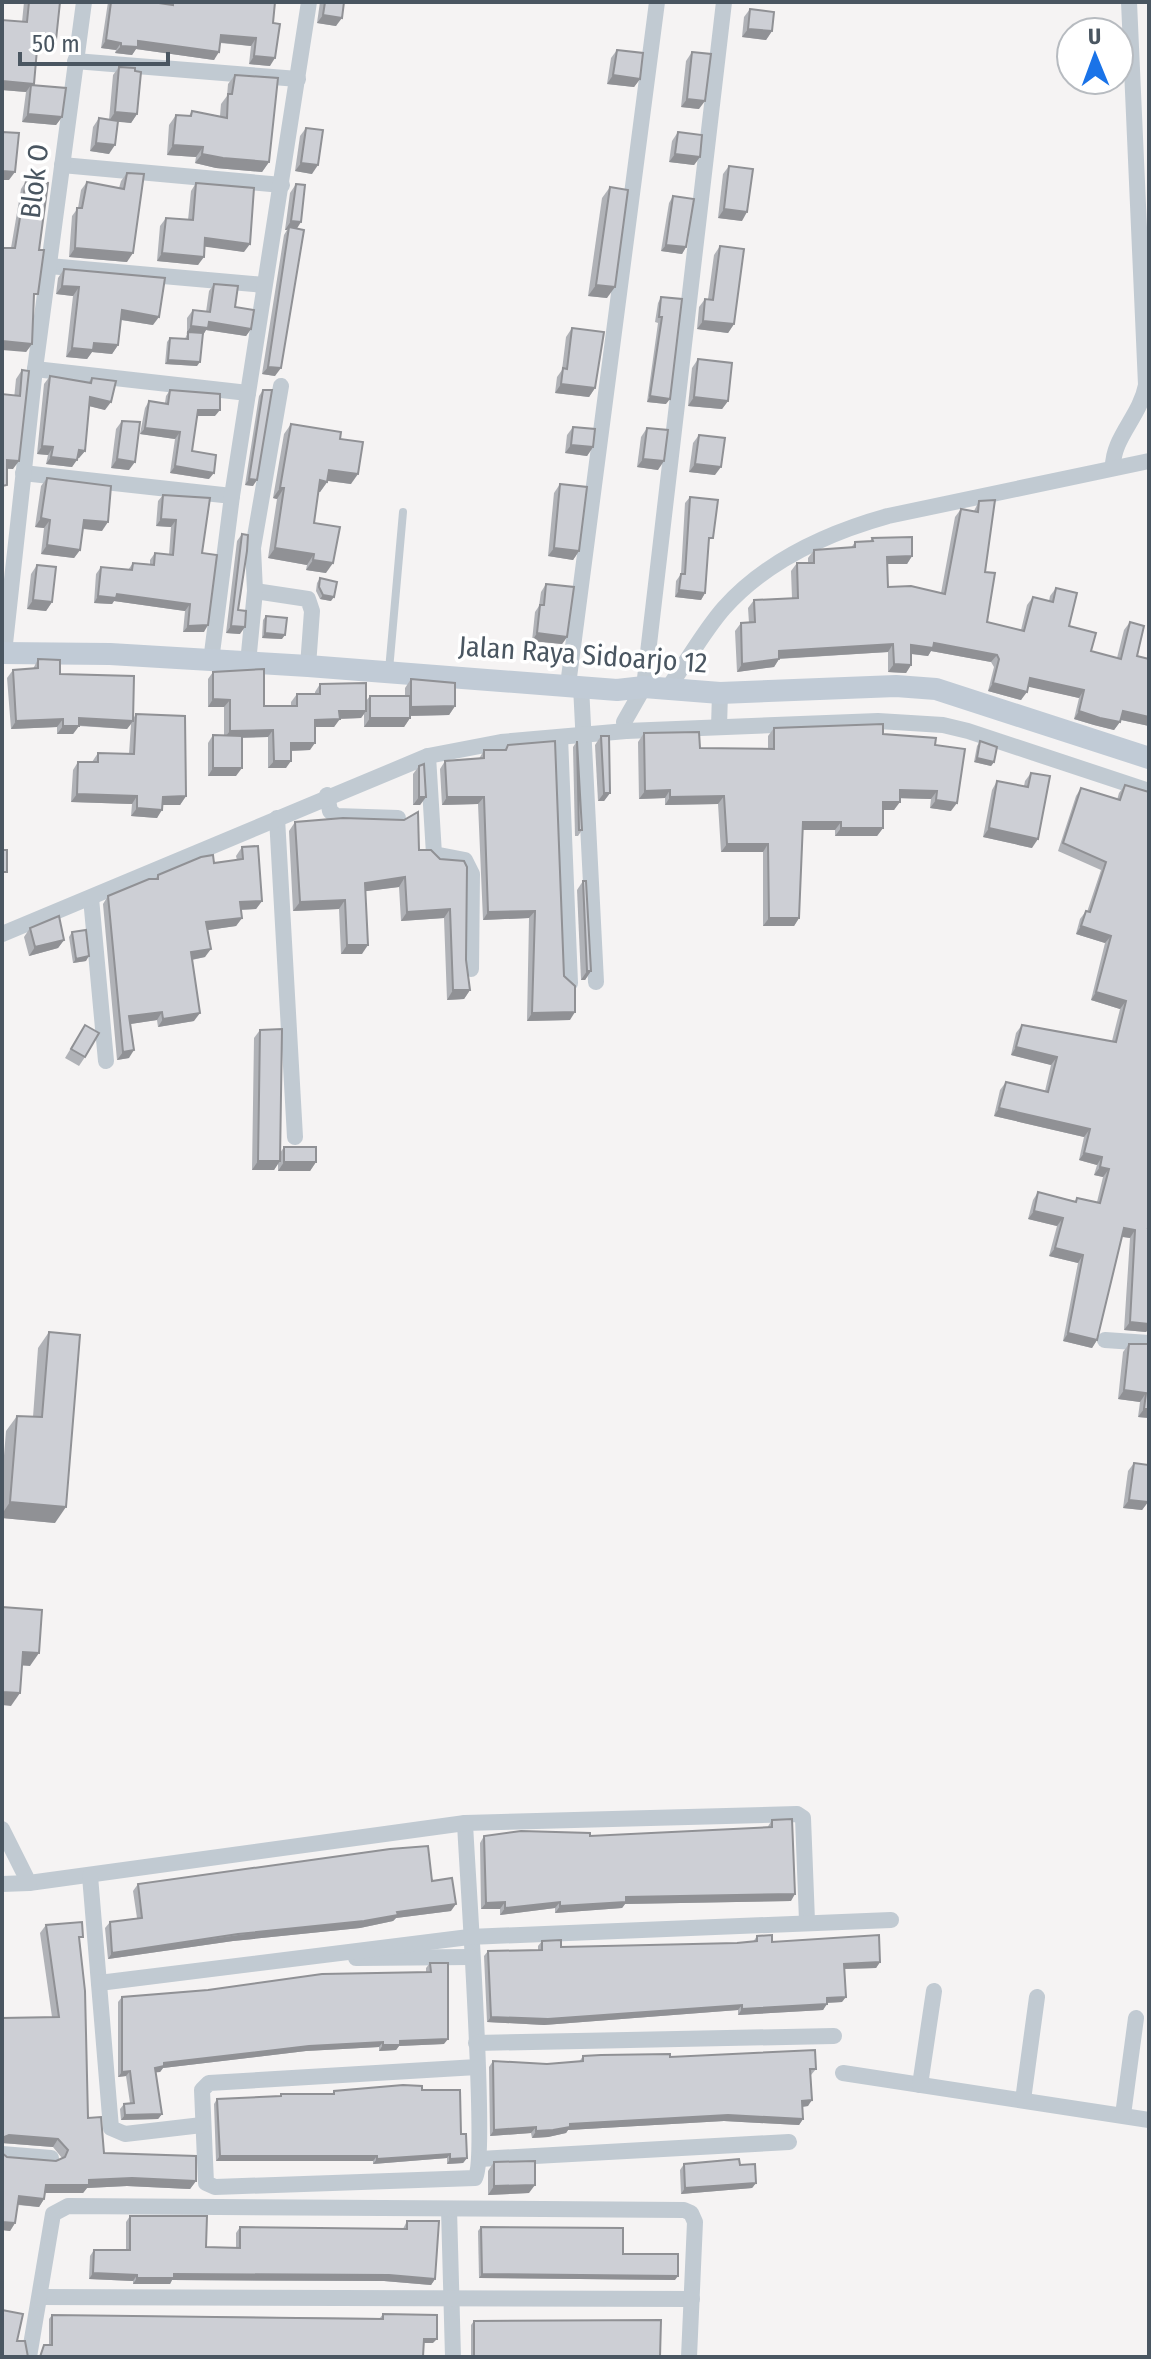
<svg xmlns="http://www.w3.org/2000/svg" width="1151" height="2359" font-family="'Fira Sans Condensed',sans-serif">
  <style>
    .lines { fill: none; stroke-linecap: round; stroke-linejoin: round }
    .service { stroke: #c1cad2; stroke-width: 8 }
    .minor { stroke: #c1cad2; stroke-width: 16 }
    .secondary { stroke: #c1cbd6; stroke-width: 22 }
    .wall { fill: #b0b2b7 }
    .shaded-wall { fill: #909195 }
    .building { fill: #cdcfd5; stroke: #909195; stroke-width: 2 }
    .labels { text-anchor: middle; stroke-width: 7; stroke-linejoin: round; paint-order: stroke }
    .street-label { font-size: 28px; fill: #4a5661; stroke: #fff }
  </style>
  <rect width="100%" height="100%" fill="#f5f3f3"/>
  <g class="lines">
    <!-- service -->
    <path class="service" d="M 389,670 L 403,512"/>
    <!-- minor -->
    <g class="minor">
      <path d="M 75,61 L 298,79"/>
      <path d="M 62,165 L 282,185"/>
      <path d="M 49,266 L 264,285"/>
      <path d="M 35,369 L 248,393"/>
      <path d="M 1113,468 C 1112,438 1140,417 1146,385 L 1129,2"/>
      <path d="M 23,473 L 232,496"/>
      <path d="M 255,591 L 308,599 L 312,611 L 308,666"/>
      <path d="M 4,653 L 35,369 L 84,2"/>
      <path d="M 211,661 L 232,496 L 309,2"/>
      <path d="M 248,663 L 255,591 L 253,548 L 281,386"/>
      <path d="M 568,685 L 657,2"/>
      <path d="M 581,686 L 596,982"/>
      <path d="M 668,688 C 687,662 703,632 724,608 C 767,560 827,533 888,516 L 1149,461"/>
      <path d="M 719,727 L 720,693"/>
      <path d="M 626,731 L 624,722 L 644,687 L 724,2"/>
      <path d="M 560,737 L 570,983"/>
      <path d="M 428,756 L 434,854 L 465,860 L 472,874 L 471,969"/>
      <path d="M 327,795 L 330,811 L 336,816 L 398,818"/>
      <path d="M 277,818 L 295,1137"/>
      <path d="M 91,898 L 106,1061"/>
      <path d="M 2,934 L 428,756 L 501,742 L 626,731 L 878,721 L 943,725 L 968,731 L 1149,791"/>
      <path d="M 1105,1340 L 1149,1343"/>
      <path d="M 465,1823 C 467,1869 488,2160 475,2178 L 215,2187 L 206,2183 L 202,2090 L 209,2083 L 477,2067"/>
      <path d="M 2,1829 L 29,1883 L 465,1823 L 797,1814 L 803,1818 L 807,1921"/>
      <path d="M 90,1876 L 111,2128 L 125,2134 L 202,2125"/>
      <path d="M 2,1884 L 29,1883"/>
      <path d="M 356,1958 L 470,1957"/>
      <path d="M 99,1983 L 469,1937 L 891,1920"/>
      <path d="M 476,2043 L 834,2036"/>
      <path d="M 843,2073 L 1149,2120"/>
      <path d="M 920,2085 L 934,1991"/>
      <path d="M 1023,2100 L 1037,1997"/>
      <path d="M 1123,2115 L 1136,2018"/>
      <path d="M 2,2154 L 51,2158"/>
      <path d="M 480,2159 L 789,2142"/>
      <path d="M 449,2209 L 453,2357"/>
      <path d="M 40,2297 L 692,2299"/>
      <path d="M 29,2357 L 53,2214 L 68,2206 L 684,2210 L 691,2213 L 695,2222 L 689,2357"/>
    </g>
    <!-- secondary -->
    <path class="secondary" d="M 2,653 L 110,654 L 308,666 L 617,690 L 644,687 L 720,693 L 896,686 L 936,689 L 1149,758"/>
  </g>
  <!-- wall -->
  <g class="wall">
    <path d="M 24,2 L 60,2 L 56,40 L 50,49 L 37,47 L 34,84 L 62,117 L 56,125 L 22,122 L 26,92 L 2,90 L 2,20 L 22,22 Z"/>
    <path d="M 108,2 L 152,2 L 169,4 L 169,2 L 275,2 L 270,66 L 249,64 L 251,46 L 220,43 L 214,60 L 136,49 L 132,55 L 115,53 L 116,50 L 101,48 Z"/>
    <path d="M 320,2 L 344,2 L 336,26 L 317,23 Z"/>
    <path d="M 750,9 L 772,31 L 766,40 L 742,37 L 744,17 Z"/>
    <path d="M 617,50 L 640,79 L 634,87 L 607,84 L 611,58 Z"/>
    <path d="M 692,52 L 699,109 L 681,107 L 686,61 Z"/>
    <path d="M 119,67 L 137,114 L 131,123 L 118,121 L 109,154 L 90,151 L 93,127 L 99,118 L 109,120 L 113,75 Z"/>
    <path d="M 235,75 L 269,162 L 262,172 L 216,168 L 195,163 L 196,157 L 167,155 L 169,125 L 176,115 L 189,116 L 192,111 L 220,116 L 221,104 L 227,96 L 228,84 Z"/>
    <path d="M 306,128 L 312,174 L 295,171 L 300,136 Z"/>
    <path d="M 678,132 L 700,157 L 694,165 L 669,162 L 672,141 Z"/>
    <path d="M 729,166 L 742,221 L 718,218 L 723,174 Z"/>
    <path d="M 127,173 L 127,262 L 69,257 L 72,216 L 78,208 L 81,190 L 87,182 L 119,188 L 121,181 Z"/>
    <path d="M 26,181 L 34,301 L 32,344 L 26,352 L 11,248 L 21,189 Z"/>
    <path d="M 196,183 L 244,252 L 205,246 L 198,265 L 157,261 L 160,226 L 166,218 L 188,220 L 191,191 Z"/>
    <path d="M 296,184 L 297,228 L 275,376 L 262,374 L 284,235 L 287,230 L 285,230 L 290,193 Z"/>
    <path d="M 610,187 L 607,298 L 588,296 L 602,198 Z"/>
    <path d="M 673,196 L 686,247 L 682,254 L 661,251 L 669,203 Z"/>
    <path d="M 720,246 L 734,324 L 728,333 L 697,329 L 699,307 L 705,299 L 708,299 L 714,255 Z"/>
    <path d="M 64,269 L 153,325 L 121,320 L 118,345 L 112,354 L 92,352 L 87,359 L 66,357 L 73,296 L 56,294 L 58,278 Z"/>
    <path d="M 214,284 L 235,307 L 251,329 L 246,336 L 206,330 L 203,335 L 197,366 L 165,364 L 167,342 L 170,338 L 185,339 L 187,334 L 187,318 L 193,310 L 206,312 L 209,291 Z"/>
    <path d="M 661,297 L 666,404 L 647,402 L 658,323 L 655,322 L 658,303 Z"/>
    <path d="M 572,328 L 595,388 L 589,397 L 555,393 L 557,377 L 562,370 L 566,337 Z"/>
    <path d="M 698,359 L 728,401 L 722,409 L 688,406 L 692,368 Z"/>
    <path d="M 22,370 L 13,469 L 7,469 L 16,379 Z"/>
    <path d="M 50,376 L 88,383 L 92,378 L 105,410 L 89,406 L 85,451 L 79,458 L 77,458 L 72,467 L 46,464 L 48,455 L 37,454 L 44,384 Z"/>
    <path d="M 170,390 L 215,416 L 197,416 L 192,451 L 209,479 L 170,473 L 175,439 L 140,434 L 145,408 L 149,401 L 165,403 L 166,396 Z"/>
    <path d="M 263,390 L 253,486 L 245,485 L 259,396 Z"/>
    <path d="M 122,421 L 129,470 L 111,468 L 116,429 Z"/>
    <path d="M 291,424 L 340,439 L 351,484 L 328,481 L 320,492 L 318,492 L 314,523 L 326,573 L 306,570 L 307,565 L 268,558 L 277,499 L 273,498 L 284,434 Z"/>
    <path d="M 573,427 L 593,447 L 587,456 L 565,453 L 567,435 Z"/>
    <path d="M 647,428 L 658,470 L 637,467 L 641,437 Z"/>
    <path d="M 699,435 L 715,475 L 689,472 L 693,443 Z"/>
    <path d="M 47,478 L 102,531 L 83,529 L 80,550 L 74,558 L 41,554 L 44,528 L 35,527 L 41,486 Z"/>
    <path d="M 560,484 L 579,551 L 573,560 L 548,556 L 554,493 Z"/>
    <path d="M 163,495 L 202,553 L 204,632 L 183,632 L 185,611 L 114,601 L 112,604 L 94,603 L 96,574 L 101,567 L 128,570 L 133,563 L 150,564 L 150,560 L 155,553 L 169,555 L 171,527 L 156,526 L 158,501 Z"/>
    <path d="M 690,497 L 708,545 L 705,593 L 701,600 L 675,597 L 676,581 L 681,574 L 685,503 Z"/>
    <path d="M 979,501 L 987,622 L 1021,630 L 1027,605 L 1033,597 L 1049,601 L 1050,596 L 1056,588 L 1069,626 L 1091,651 L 1117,658 L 1124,630 L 1130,622 L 1149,726 L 1121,720 L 1114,730 L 1094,725 L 1074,719 L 1079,698 L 1028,686 L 1021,700 L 988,691 L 994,667 L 991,662 L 931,651 L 928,656 L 911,654 L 911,665 L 906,673 L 888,672 L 888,652 L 779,659 L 774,667 L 737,672 L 735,631 L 741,623 L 749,623 L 748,608 L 754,600 L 792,598 L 791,571 L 797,563 L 808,563 L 808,558 L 814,550 L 851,548 L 855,542 L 870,541 L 872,538 L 912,556 L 907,564 L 887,564 L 888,587 L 941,593 L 955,517 L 961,509 L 974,511 Z"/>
    <path d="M 242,534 L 238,610 L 240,634 L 226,633 L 237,541 Z"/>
    <path d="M 37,565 L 52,602 L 46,611 L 27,609 L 31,574 Z"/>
    <path d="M 320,578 L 331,601 L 320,599 L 316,591 L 317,583 Z"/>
    <path d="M 546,584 L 567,637 L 562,644 L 532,641 L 535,612 L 539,606 L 541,592 Z"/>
    <path d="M 266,616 L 282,639 L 262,638 L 263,620 Z"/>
    <path d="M 38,659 L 60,674 L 133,719 L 136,714 L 186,796 L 180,805 L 163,805 L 157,818 L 131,816 L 132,804 L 71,802 L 73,770 L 78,762 L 92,762 L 98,753 L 129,754 L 131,724 L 127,729 L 79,726 L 73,734 L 57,734 L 57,727 L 11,729 L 7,678 L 13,670 L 33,669 Z"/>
    <path d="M 213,672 L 264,706 L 291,706 L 291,702 L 297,694 L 315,694 L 315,692 L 320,684 L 366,701 L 370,696 L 405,696 L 405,688 L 411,679 L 455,706 L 449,715 L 410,716 L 410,718 L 404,727 L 364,727 L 364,714 L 361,718 L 339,719 L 334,727 L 315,727 L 310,750 L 291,751 L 286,768 L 268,768 L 268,737 L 242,738 L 236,776 L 208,776 L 208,743 L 213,735 L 224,735 L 224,707 L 208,707 L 208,679 Z"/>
    <path d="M 774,728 L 883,734 L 935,745 L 951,811 L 930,808 L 931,799 L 900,798 L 894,810 L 883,810 L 883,828 L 877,836 L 835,836 L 835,830 L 803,830 L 799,918 L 794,926 L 763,926 L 763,852 L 721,852 L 718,804 L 665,805 L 665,798 L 639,799 L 638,742 L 644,733 L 700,748 L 768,749 L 768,736 Z"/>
    <path d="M 601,736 L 610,793 L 604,801 L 598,801 L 595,745 Z"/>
    <path d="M 577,741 L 582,830 L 578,836 L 575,836 L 573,747 Z"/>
    <path d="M 980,741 L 994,762 L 991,766 L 974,762 L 977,746 Z"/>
    <path d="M 508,745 L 564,976 L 570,1020 L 527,1021 L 529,918 L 483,920 L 478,804 L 442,805 L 440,769 L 445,761 L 479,759 L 484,750 L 504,750 Z"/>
    <path d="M 419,766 L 426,797 L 420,805 L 413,805 L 413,774 Z"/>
    <path d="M 1031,773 L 1032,848 L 983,837 L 992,790 L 997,781 L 1024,786 L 1025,781 Z"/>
    <path d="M 1125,785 L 1148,1228 L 1149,1228 L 1149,1328 L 1146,1332 L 1124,1330 L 1130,1238 L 1122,1237 L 1097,1340 L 1092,1348 L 1063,1341 L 1078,1263 L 1049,1256 L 1057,1226 L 1028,1219 L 1033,1200 L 1038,1192 L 1075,1201 L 1077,1198 L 1097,1202 L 1103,1177 L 1094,1175 L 1097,1165 L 1079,1160 L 1084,1137 L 994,1116 L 1000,1090 L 1006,1082 L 1045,1091 L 1051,1065 L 1011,1055 L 1016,1033 L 1022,1025 L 1112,1041 L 1120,1009 L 1091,1000 L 1105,943 L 1076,934 L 1080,919 L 1086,911 L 1087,912 L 1101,870 L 1058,851 L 1076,796 L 1081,788 L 1117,800 L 1119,793 Z"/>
    <path d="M 295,822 L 419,850 L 431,850 L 466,960 L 470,990 L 464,999 L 447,1000 L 444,918 L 401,921 L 399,887 L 366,891 L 362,954 L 341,954 L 339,909 L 293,911 L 289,831 Z"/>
    <path d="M 242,847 L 262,901 L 256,909 L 241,910 L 242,918 L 236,926 L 208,930 L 205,957 L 192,960 L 194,1021 L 158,1027 L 157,1020 L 130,1024 L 129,1058 L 117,1060 L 103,904 L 108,896 L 155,879 L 158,875 L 237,860 L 236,856 Z"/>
    <path d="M 583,881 L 591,971 L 585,980 L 581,980 L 577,890 Z"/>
    <path d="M 30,928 L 64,940 L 58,948 L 29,956 L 24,937 Z"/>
    <path d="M 72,932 L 86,961 L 73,963 L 69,937 Z"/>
    <path d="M 85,1025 L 85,1057 L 79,1066 L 65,1058 Z"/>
    <path d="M 260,1030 L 280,1153 L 284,1147 L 316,1162 L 310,1171 L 278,1171 L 278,1163 L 274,1170 L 252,1170 L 254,1038 Z"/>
    <path d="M 49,1332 L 55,1523 L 2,1518 L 2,1480 L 6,1431 L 17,1416 L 33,1417 L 38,1348 Z"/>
    <path d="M 1129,1344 L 1149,1344 L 1149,1418 L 1138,1417 L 1140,1402 L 1118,1399 L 1123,1352 Z"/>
    <path d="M 1134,1463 L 1148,1502 L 1142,1510 L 1123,1508 L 1128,1471 Z"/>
    <path d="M 772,1820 L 791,1901 L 625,1904 L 622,1908 L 555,1913 L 555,1908 L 500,1915 L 500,1909 L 481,1909 L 480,1843 L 484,1836 L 590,1836 L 767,1828 Z"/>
    <path d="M 432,1881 L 451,1911 L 396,1918 L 393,1921 L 360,1928 L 233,1941 L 108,1959 L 105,1928 L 110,1922 L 137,1918 L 133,1891 L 138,1884 Z"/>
    <path d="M 46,1925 L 80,1942 L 88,2118 L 104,2153 L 196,2181 L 190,2189 L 127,2186 L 87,2188 L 83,2193 L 45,2193 L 44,2199 L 39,2207 L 18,2205 L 15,2223 L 10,2231 L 2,2230 L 2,2153 L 7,2157 L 56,2161 L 62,2158 L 53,2147 L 2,2143 L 2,2018 L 52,2017 L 40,1933 Z"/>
    <path d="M 757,1936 L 772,1942 L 880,1962 L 876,1968 L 845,1969 L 842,2002 L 827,2003 L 823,2010 L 738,2015 L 738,2010 L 544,2025 L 487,2022 L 484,1956 L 488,1951 L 538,1950 L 538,1946 L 542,1941 L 561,1947 L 737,1943 L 753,1942 Z"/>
    <path d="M 430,1963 L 444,2044 L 399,2046 L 396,2050 L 379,2051 L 379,2047 L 306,2051 L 163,2068 L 160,2072 L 155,2072 L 162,2114 L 158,2119 L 121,2120 L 120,2109 L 124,2104 L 130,2103 L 126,2076 L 118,2077 L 118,2002 L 122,1997 L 426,1972 L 426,1968 Z"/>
    <path d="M 583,2056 L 670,2057 L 816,2069 L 811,2075 L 808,2106 L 803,2107 L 803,2119 L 799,2125 L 724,2121 L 568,2130 L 566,2133 L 548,2137 L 532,2138 L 531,2133 L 490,2136 L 489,2067 L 493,2061 L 547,2064 L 579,2062 Z"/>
    <path d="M 422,2090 L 461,2134 L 467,2158 L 463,2163 L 447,2164 L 447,2158 L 373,2164 L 373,2161 L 216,2161 L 214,2104 L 217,2099 L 279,2097 L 281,2094 L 332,2094 L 334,2091 Z"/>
    <path d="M 494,2162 L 529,2193 L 488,2195 L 488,2171 Z"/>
    <path d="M 684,2164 L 740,2165 L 756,2183 L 752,2188 L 681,2194 L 680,2170 Z"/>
    <path d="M 130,2216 L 206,2247 L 236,2248 L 236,2233 L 240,2227 L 403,2229 L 407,2221 L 435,2279 L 431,2285 L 384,2281 L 172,2280 L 170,2284 L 133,2284 L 133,2281 L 89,2279 L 90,2256 L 94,2250 L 126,2250 L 126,2222 Z"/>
    <path d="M 481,2227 L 623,2254 L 675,2280 L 479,2278 L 478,2231 Z"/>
    <path d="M 383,2314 L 433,2343 L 424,2343 L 423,2357 L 39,2357 L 44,2345 L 49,2345 L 49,2319 L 52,2315 L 380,2318 Z"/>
    <path d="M 474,2321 L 660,2357 L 471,2357 L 471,2325 Z"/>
  </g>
  <!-- shaded-wall -->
  <g class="shaded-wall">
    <path d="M 323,15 L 342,18 L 336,26 L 317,23 Z"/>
    <path d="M 748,29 L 772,31 L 766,40 L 742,37 Z"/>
    <path d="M 221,35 L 256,38 L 251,46 L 216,42 Z"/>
    <path d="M 38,38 L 56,40 L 50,49 L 32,47 Z"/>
    <path d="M 106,40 L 121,43 L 116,50 L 101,48 Z"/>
    <path d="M 138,41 L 219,52 L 214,60 L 136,49 L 132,55 L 115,53 L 121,46 Z"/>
    <path d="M 254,56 L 275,58 L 270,66 L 249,64 Z"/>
    <path d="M 613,75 L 640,79 L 634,87 L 607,84 Z"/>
    <path d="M 2,81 L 34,84 L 31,85 L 26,92 L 2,90 Z"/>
    <path d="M 687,99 L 705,101 L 699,109 L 681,107 Z"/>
    <path d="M 115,112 L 137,114 L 131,123 L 109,121 Z"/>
    <path d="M 28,114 L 62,117 L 56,125 L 22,122 Z"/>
    <path d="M 96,143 L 115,145 L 109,154 L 90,151 Z"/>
    <path d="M 173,145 L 203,147 L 196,157 L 167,155 Z"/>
    <path d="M 202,154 L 269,162 L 262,172 L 216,168 L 195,163 Z"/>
    <path d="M 675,154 L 700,157 L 694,165 L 669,162 Z"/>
    <path d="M 301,163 L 318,165 L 312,174 L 295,171 Z"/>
    <path d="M 2,171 L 15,172 L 9,180 L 2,180 Z"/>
    <path d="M 724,209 L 747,212 L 742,221 L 718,218 Z"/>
    <path d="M 291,221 L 301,222 L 296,230 L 289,227 L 287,230 L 285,230 Z"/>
    <path d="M 205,238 L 250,244 L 244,252 L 200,246 Z"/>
    <path d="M 666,245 L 686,247 L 682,254 L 661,251 Z"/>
    <path d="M 75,248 L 133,253 L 127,262 L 69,257 Z"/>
    <path d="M 162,253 L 204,257 L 198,265 L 157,261 Z"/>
    <path d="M 596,285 L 615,287 L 607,298 L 588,296 Z"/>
    <path d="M 62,286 L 79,287 L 73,296 L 56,294 Z"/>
    <path d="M 122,310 L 159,317 L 153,325 L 116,319 Z"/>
    <path d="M 703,321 L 734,324 L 728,333 L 697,329 Z"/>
    <path d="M 209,322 L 251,329 L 246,336 L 206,330 L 203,335 L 188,332 L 186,334 L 191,326 Z"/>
    <path d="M 2,341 L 32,344 L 26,352 L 2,350 Z"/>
    <path d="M 94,343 L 118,345 L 112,354 L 92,352 L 87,359 L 66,357 L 72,348 Z"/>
    <path d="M 168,360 L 200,362 L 197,366 L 165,364 Z"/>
    <path d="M 268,367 L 281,368 L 275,376 L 262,374 Z"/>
    <path d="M 561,384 L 595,388 L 589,397 L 555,393 Z"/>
    <path d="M 650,396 L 670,399 L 666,404 L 647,402 Z"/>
    <path d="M 90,397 L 111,402 L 105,410 L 85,405 Z"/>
    <path d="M 694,397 L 728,401 L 722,409 L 688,406 Z"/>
    <path d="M 198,410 L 220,410 L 215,416 L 194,416 Z"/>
    <path d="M 145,428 L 180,432 L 175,439 L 140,434 Z"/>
    <path d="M 571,445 L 593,447 L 587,456 L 565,453 Z"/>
    <path d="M 42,446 L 53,447 L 48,455 L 37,454 Z"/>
    <path d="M 79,450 L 85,451 L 79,458 L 74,458 Z"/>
    <path d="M 51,457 L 77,460 L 72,467 L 46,464 Z"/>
    <path d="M 117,459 L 135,462 L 129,470 L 111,468 Z"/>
    <path d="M 643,459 L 664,461 L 658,470 L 637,467 Z"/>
    <path d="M 7,460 L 19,461 L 13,469 L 2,468 Z"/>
    <path d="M 695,464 L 721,467 L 715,475 L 689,472 Z"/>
    <path d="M 175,466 L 214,473 L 209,479 L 170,473 Z"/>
    <path d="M 329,470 L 358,474 L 351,484 L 322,480 Z"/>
    <path d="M 249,479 L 257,480 L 253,486 L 245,485 Z"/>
    <path d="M 320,480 L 327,482 L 320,492 L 313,491 Z"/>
    <path d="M 280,488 L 284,488 L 277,499 L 273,498 Z"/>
    <path d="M 41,518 L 50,520 L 44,528 L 35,527 Z"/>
    <path d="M 161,519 L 176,520 L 171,527 L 156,526 Z"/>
    <path d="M 84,520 L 108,522 L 102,531 L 78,528 Z"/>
    <path d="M 47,545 L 80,550 L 74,558 L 41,554 Z"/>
    <path d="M 275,548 L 314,554 L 307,565 L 268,558 Z"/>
    <path d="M 554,548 L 579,551 L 573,560 L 548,556 Z"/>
    <path d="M 912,556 L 907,564 L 881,564 L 887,557 Z"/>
    <path d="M 313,560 L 333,563 L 326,573 L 306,570 Z"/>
    <path d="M 679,590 L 705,593 L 701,600 L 675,597 Z"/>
    <path d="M 117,594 L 190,604 L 185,611 L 114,601 L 112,604 L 94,603 L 98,596 Z"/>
    <path d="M 323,595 L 334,597 L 331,601 L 320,599 Z"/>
    <path d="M 33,600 L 52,602 L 46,611 L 27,609 Z"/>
    <path d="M 208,625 L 204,632 L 183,632 L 188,626 Z"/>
    <path d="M 231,626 L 245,627 L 240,634 L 226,633 Z"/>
    <path d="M 265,633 L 285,635 L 282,639 L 262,638 Z"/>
    <path d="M 537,633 L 567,637 L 562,644 L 532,641 Z"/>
    <path d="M 934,643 L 997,655 L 991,662 L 931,651 L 928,656 L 905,653 L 911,645 Z"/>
    <path d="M 893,644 L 888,652 L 773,659 L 779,651 Z"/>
    <path d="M 779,659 L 774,667 L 737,672 L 742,664 Z"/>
    <path d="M 894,664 L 911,665 L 906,673 L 888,672 Z"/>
    <path d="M 1030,678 L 1084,690 L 1079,698 L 1025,686 Z"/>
    <path d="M 993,683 L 1027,692 L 1021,700 L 988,691 Z"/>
    <path d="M 213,699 L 230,700 L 224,707 L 208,707 Z"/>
    <path d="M 455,706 L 449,715 L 405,716 L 411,707 Z"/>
    <path d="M 339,711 L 366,711 L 361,718 L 334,719 Z"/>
    <path d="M 1079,711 L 1120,722 L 1114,730 L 1094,725 L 1074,719 Z"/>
    <path d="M 1123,711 L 1149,717 L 1149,726 L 1117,719 Z"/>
    <path d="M 79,718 L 133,721 L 127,729 L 73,725 Z"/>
    <path d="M 370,718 L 410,718 L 404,727 L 364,727 Z"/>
    <path d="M 63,719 L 57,727 L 11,729 L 16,721 Z"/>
    <path d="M 340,719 L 334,727 L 309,727 L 315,720 Z"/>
    <path d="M 63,726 L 79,726 L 73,734 L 57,734 Z"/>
    <path d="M 273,730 L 268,737 L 224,738 L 230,731 Z"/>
    <path d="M 291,743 L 315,743 L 310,750 L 286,751 Z"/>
    <path d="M 977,758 L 994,762 L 991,766 L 974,762 Z"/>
    <path d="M 274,761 L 291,761 L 286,768 L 268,768 Z"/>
    <path d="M 213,768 L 242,768 L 236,776 L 208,776 Z"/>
    <path d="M 670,790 L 665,798 L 639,799 L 645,791 Z"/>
    <path d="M 900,790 L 937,791 L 931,799 L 894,798 Z"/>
    <path d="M 604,793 L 610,793 L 604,801 L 598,801 Z"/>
    <path d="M 77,794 L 137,796 L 132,804 L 71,802 Z"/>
    <path d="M 186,796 L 180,805 L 157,805 L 163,797 Z"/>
    <path d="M 724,796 L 718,804 L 665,805 L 670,797 Z"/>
    <path d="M 419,797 L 426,797 L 420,805 L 413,805 Z"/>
    <path d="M 447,797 L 484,797 L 478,804 L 442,805 Z"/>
    <path d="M 936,800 L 957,803 L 951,811 L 930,808 Z"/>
    <path d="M 883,802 L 900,802 L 894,810 L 877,810 Z"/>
    <path d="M 137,808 L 162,810 L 157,818 L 131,816 Z"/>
    <path d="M 803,822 L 841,822 L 835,830 L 798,830 Z"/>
    <path d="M 841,828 L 883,828 L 877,836 L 835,836 Z"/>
    <path d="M 989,828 L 1038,839 L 1032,848 L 983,837 Z"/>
    <path d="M 727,844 L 768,844 L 763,852 L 721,852 Z"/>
    <path d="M 405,877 L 399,887 L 359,892 L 365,883 Z"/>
    <path d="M 345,900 L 339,909 L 293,911 L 300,902 Z"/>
    <path d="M 262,901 L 256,909 L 234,910 L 240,902 Z"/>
    <path d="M 450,909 L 444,918 L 401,921 L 407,912 Z"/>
    <path d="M 535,911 L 529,918 L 483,920 L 488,912 Z"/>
    <path d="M 242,918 L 236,926 L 201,931 L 206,922 Z"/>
    <path d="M 769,918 L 799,918 L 794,926 L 763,926 Z"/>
    <path d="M 1081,926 L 1111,936 L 1105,943 L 1076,934 Z"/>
    <path d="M 64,940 L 58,948 L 29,956 L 35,947 Z"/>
    <path d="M 347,945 L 368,945 L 362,954 L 341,954 Z"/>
    <path d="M 211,949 L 205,957 L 185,961 L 191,952 Z"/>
    <path d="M 89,956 L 86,961 L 73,963 L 76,959 Z"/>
    <path d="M 587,971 L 591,971 L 585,980 L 581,980 Z"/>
    <path d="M 453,990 L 470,990 L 464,999 L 447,1000 Z"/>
    <path d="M 1096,992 L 1126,1001 L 1120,1009 L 1091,1000 Z"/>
    <path d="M 162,1012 L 157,1020 L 124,1025 L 129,1016 Z"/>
    <path d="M 575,1012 L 570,1020 L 527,1021 L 532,1013 Z"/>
    <path d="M 200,1013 L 194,1021 L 158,1027 L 163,1019 Z"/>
    <path d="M 1016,1047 L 1057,1057 L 1051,1065 L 1011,1055 Z"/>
    <path d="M 134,1050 L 129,1058 L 117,1060 L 123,1052 Z"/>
    <path d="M 999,1108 L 1090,1129 L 1084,1137 L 994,1116 Z"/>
    <path d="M 1084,1153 L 1102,1157 L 1097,1165 L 1079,1160 Z"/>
    <path d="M 258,1161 L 280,1161 L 274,1170 L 252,1170 Z"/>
    <path d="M 284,1162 L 316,1162 L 310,1171 L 278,1171 Z"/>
    <path d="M 1100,1167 L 1109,1169 L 1103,1177 L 1094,1175 Z"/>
    <path d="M 1034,1211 L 1063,1218 L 1057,1226 L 1028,1219 Z"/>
    <path d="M 1124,1228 L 1135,1230 L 1130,1238 L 1118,1236 Z"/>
    <path d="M 1055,1248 L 1083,1255 L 1078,1263 L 1049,1256 Z"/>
    <path d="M 1130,1322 L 1149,1324 L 1149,1328 L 1146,1332 L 1124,1330 Z"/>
    <path d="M 1068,1333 L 1097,1340 L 1092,1348 L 1063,1341 Z"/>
    <path d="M 1124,1390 L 1146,1393 L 1140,1402 L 1118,1399 Z"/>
    <path d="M 1144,1409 L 1149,1409 L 1149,1418 L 1138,1417 Z"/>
    <path d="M 1129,1500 L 1148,1502 L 1142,1510 L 1123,1508 Z"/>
    <path d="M 10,1502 L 66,1507 L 55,1523 L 2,1518 L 2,1514 Z"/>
    <path d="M 23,1652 L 39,1653 L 30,1666 L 15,1665 Z"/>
    <path d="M 2,1692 L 20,1693 L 11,1706 L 2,1705 Z"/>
    <path d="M 795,1894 L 791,1901 L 625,1904 L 622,1908 L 555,1913 L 560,1906 L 626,1897 Z"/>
    <path d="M 505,1902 L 500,1909 L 481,1909 L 486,1903 Z"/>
    <path d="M 560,1902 L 555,1908 L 500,1915 L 505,1908 Z"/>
    <path d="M 456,1904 L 451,1911 L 396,1918 L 393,1921 L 360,1928 L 233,1941 L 108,1959 L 112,1953 Z"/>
    <path d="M 880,1962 L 876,1968 L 841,1969 L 844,1964 Z"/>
    <path d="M 846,1997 L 842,2002 L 823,2003 L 827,1998 Z"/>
    <path d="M 827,2004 L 823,2010 L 738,2015 L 742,2009 Z"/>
    <path d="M 742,2005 L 738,2010 L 544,2025 L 487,2022 L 491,2017 Z"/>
    <path d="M 448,2039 L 444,2044 L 399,2046 L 396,2050 L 379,2051 L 383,2045 L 400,2041 Z"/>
    <path d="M 383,2042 L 379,2047 L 306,2051 L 163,2068 L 160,2072 L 151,2073 L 155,2068 L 164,2063 L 309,2046 Z"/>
    <path d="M 130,2071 L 126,2076 L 118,2077 L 122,2072 Z"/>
    <path d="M 812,2100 L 808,2106 L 798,2107 L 802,2101 Z"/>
    <path d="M 162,2114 L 158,2119 L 121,2120 L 125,2115 Z"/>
    <path d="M 728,2115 L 803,2119 L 799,2125 L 724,2121 L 568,2130 L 566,2133 L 548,2137 L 532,2138 L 536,2131 L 570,2124 Z"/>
    <path d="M 536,2127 L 531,2133 L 490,2136 L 494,2130 Z"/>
    <path d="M 9,2135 L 58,2139 L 53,2147 L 2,2143 L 2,2138 Z"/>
    <path d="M 450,2154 L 447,2158 L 373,2164 L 377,2159 Z"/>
    <path d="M 220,2156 L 377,2156 L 373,2161 L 216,2161 Z"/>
    <path d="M 467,2158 L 463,2163 L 447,2164 L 450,2159 Z"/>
    <path d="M 132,2178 L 196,2181 L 190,2189 L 127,2186 L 87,2188 L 83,2193 L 40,2193 L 46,2185 L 89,2180 Z"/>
    <path d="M 756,2183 L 752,2188 L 681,2194 L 685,2188 Z"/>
    <path d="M 535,2185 L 529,2193 L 488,2195 L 494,2186 Z"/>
    <path d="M 19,2196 L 44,2199 L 39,2207 L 13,2204 Z"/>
    <path d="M 2,2222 L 15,2223 L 10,2231 L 2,2230 Z"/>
    <path d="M 93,2273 L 137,2275 L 133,2281 L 89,2279 Z"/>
    <path d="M 174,2274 L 389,2275 L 435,2279 L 431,2285 L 384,2281 L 172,2280 L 170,2284 L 133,2284 L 137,2278 Z"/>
    <path d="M 482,2274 L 678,2276 L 675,2280 L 479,2278 Z"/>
    <path d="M 424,2339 L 437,2339 L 433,2343 L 421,2343 Z"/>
  </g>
  <!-- building -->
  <g class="building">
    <path d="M 29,2 L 60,2 L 56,40 L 38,38 L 34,84 L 2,81 L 2,20 L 27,22 Z"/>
    <path d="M 111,2 L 152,2 L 173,5 L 173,2 L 275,2 L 273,23 L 280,24 L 275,58 L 254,56 L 256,38 L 221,35 L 219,52 L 138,41 L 138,47 L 121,46 L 121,43 L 106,40 Z"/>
    <path d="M 325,2 L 344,2 L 342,18 L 323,15 Z"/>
    <path d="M 750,9 L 774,12 L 772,31 L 748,29 Z"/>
    <path d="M 617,50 L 643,53 L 640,79 L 613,75 Z"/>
    <path d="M 692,52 L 711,54 L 705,101 L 687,99 Z"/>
    <path d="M 119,67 L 135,68 L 135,71 L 141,72 L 137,114 L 115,112 Z"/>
    <path d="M 235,75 L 278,78 L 269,162 L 223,158 L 202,154 L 203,147 L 173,145 L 176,115 L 191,116 L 192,111 L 227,118 L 228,94 L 232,94 Z"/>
    <path d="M 31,85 L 66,88 L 62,117 L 28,114 Z"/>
    <path d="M 99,118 L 118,121 L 115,145 L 96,143 Z"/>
    <path d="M 306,128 L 323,130 L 318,165 L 301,163 Z"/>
    <path d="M 2,132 L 19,133 L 15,172 L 2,171 Z"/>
    <path d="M 678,132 L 702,135 L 700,157 L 675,154 Z"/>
    <path d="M 729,166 L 753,169 L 747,212 L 724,209 Z"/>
    <path d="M 127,173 L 144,174 L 133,253 L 75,248 L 77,208 L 82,208 L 87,182 L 124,189 Z"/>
    <path d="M 26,181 L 48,183 L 39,250 L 44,250 L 38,294 L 34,294 L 32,344 L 2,341 L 2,248 L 15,248 Z"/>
    <path d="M 196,183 L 254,188 L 250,244 L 205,238 L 204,257 L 162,253 L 166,218 L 193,220 Z"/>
    <path d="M 296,184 L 305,185 L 301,222 L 291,221 Z"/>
    <path d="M 610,187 L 628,190 L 615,287 L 596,285 Z"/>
    <path d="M 673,196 L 694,199 L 686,247 L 666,245 Z"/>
    <path d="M 289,227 L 304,230 L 281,368 L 268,367 Z"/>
    <path d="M 720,246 L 744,249 L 734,324 L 703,321 L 705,299 L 713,300 Z"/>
    <path d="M 64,269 L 165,278 L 159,317 L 122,310 L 118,345 L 94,343 L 93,350 L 72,348 L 79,287 L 62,286 Z"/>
    <path d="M 214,284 L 238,286 L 235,307 L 254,310 L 251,329 L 209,322 L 208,328 L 191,326 L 193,310 L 210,312 Z"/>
    <path d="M 661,297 L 682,299 L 670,399 L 650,396 L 662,317 L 659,317 Z"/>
    <path d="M 572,328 L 604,332 L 595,388 L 561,384 L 563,368 L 567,369 Z"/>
    <path d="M 188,332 L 203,333 L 200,362 L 168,360 L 170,338 L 188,339 Z"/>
    <path d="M 698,359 L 732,363 L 728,401 L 694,397 Z"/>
    <path d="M 22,370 L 29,371 L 19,461 L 7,460 L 7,485 L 2,486 L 2,394 L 20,396 Z"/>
    <path d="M 50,376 L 91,383 L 92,378 L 116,381 L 111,402 L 90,397 L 85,451 L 79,450 L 77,460 L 51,457 L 53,447 L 42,446 Z"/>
    <path d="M 170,390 L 220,394 L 220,410 L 198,410 L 192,451 L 216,455 L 214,473 L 175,466 L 180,432 L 145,428 L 149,401 L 168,404 Z"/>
    <path d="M 263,390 L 272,390 L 257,480 L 249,479 Z"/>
    <path d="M 122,421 L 140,422 L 135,462 L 117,459 Z"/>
    <path d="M 291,424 L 341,432 L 340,439 L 363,442 L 358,474 L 329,470 L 327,482 L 320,480 L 314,523 L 340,527 L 333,563 L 313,560 L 314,554 L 275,548 L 284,488 L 280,488 Z"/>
    <path d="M 573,427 L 595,429 L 593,447 L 571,445 Z"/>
    <path d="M 647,428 L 668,430 L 664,461 L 643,459 Z"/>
    <path d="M 699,435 L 725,438 L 721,467 L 695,464 Z"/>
    <path d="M 47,478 L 111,486 L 108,522 L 84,520 L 80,550 L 47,545 L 50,520 L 41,518 Z"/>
    <path d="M 560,484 L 587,487 L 579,551 L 554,548 Z"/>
    <path d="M 163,495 L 210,498 L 202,553 L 217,555 L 208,625 L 188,626 L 190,604 L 117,594 L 116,598 L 98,596 L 101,567 L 132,570 L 133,563 L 154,565 L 155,553 L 173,555 L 176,520 L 161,519 Z"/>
    <path d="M 690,497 L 718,500 L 713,538 L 709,538 L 705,593 L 679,590 L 681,574 L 685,574 Z"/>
    <path d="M 995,500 L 985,572 L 995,573 L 987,622 L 1024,631 L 1033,597 L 1053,602 L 1056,588 L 1077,593 L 1069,626 L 1096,633 L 1091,651 L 1121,659 L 1130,622 L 1144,626 L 1137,656 L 1149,659 L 1149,717 L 1123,711 L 1120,722 L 1100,718 L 1079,711 L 1084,690 L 1030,678 L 1027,692 L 993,683 L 999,659 L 997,655 L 934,643 L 933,648 L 911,645 L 911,665 L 894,664 L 893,644 L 779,651 L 779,659 L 742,664 L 741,623 L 755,622 L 754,600 L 798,598 L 797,563 L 814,563 L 814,550 L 855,547 L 855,542 L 873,541 L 872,538 L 912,537 L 912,556 L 887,557 L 888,587 L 911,586 L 945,594 L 961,509 L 978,512 L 979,501 Z"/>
    <path d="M 242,534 L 248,535 L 247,551 L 238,610 L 246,611 L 245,627 L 231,626 Z"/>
    <path d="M 37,565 L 56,567 L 52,602 L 33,600 Z"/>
    <path d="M 320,578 L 337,582 L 334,597 L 323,595 L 319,587 Z"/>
    <path d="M 546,584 L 574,587 L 567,637 L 537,633 L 540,605 L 544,605 Z"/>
    <path d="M 266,616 L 287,618 L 285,635 L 265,633 Z"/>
    <path d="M 38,659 L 60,660 L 60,674 L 134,676 L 133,721 L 79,718 L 79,726 L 63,726 L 63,719 L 16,721 L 13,670 L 38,668 Z"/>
    <path d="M 264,669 L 264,706 L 297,706 L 297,694 L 320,694 L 320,684 L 366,683 L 366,711 L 339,711 L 340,719 L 315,720 L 315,743 L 291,743 L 291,761 L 274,761 L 273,730 L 230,731 L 230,700 L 213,699 L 213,672 Z"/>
    <path d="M 411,679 L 455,683 L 455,706 L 411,707 Z"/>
    <rect x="370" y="696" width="40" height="22"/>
    <path d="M 136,714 L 185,716 L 186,796 L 163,797 L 162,810 L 137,808 L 137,796 L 77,794 L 78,762 L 98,762 L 98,753 L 134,754 Z"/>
    <path d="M 883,724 L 883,734 L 936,738 L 935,745 L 965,749 L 957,803 L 936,800 L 937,791 L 900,790 L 900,802 L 883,802 L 883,828 L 841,828 L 841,822 L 803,822 L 799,918 L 769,918 L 768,844 L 727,844 L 724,796 L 670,797 L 670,790 L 645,791 L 644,733 L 699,732 L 700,748 L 774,749 L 774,728 Z"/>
    <path d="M 213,735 L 242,736 L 242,768 L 213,768 Z"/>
    <path d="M 601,736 L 609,736 L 610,793 L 604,793 Z"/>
    <path d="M 555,741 L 564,976 L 575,986 L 575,1012 L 532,1013 L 535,911 L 488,912 L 484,797 L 447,797 L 445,761 L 484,758 L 484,750 L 506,750 L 508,745 Z"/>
    <path d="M 577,741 L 582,830 L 579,830 Z"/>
    <path d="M 980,741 L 997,747 L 994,762 L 977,758 Z"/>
    <path d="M 424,764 L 426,797 L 419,797 L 419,766 Z"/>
    <path d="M 1031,773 L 1050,776 L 1038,839 L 989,828 L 997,781 L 1028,787 Z"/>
    <path d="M 1125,785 L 1149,792 L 1149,1223 L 1148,1228 L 1149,1228 L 1149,1324 L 1130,1322 L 1135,1230 L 1124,1228 L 1097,1340 L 1068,1333 L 1083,1255 L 1055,1248 L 1063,1218 L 1034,1211 L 1038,1192 L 1076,1202 L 1077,1198 L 1100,1203 L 1109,1169 L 1100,1167 L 1102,1157 L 1084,1153 L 1090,1129 L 999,1108 L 1006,1082 L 1048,1092 L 1057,1057 L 1016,1047 L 1022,1025 L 1116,1042 L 1126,1001 L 1096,992 L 1111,936 L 1081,926 L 1086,911 L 1090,912 L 1106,862 L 1063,843 L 1081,788 L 1120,800 Z"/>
    <path d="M 418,812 L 419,850 L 431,850 L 440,859 L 464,861 L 467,867 L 466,960 L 470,990 L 453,990 L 450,909 L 407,912 L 405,877 L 365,883 L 368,945 L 347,945 L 345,900 L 300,902 L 295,822 L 343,818 L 404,820 Z"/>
    <path d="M 258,846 L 262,901 L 240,902 L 242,918 L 206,922 L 211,949 L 191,952 L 200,1013 L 163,1019 L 162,1012 L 129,1016 L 134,1050 L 123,1052 L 108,896 L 149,879 L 158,879 L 158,875 L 201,857 L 213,855 L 214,863 L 243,859 L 242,847 Z"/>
    <rect x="2" y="850" width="5" height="22"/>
    <path d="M 583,881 L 586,881 L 591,971 L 587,971 Z"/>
    <path d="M 59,916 L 64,940 L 35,947 L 30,928 Z"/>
    <path d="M 86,930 L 89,956 L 76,959 L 72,932 Z"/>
    <path d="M 85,1025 L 99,1033 L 85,1057 L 71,1049 Z"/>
    <path d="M 282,1029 L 280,1161 L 258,1161 L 260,1030 Z"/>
    <rect x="284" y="1147" width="32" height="15"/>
    <path d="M 49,1332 L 80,1335 L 66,1507 L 10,1502 L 17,1416 L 42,1417 Z"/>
    <path d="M 1129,1344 L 1149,1344 L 1149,1409 L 1144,1409 L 1146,1393 L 1124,1390 Z"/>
    <path d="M 1134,1463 L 1149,1465 L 1148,1502 L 1129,1500 Z"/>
    <path d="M 2,1607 L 42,1610 L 39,1653 L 23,1652 L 20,1693 L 2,1692 Z"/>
    <path d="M 792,1819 L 795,1894 L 626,1897 L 626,1902 L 560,1906 L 560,1902 L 505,1908 L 505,1902 L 486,1903 L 484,1836 L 521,1831 L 590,1833 L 590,1836 L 772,1827 L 772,1820 Z"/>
    <path d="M 428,1846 L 432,1881 L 452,1878 L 456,1904 L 397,1912 L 398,1915 L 364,1921 L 238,1934 L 112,1953 L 110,1922 L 142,1918 L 138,1884 L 390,1849 Z"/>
    <path d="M 2,1889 L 3,1889 L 3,1910 L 2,1909 Z"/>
    <path d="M 82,1922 L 83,1937 L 79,1937 L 85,1991 L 88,2118 L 101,2117 L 104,2153 L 196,2156 L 196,2181 L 132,2178 L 89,2180 L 89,2185 L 46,2185 L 44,2199 L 19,2196 L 15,2223 L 2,2222 L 2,2153 L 7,2157 L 56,2161 L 65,2157 L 68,2150 L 58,2139 L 9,2135 L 2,2138 L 2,2018 L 59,2017 L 46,1925 Z"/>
    <path d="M 772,1935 L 772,1942 L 879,1935 L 880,1962 L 844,1964 L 846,1997 L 827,1998 L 827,2004 L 742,2009 L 742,2005 L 548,2019 L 491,2017 L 488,1951 L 542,1950 L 542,1941 L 561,1940 L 561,1947 L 737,1943 L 757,1941 L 757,1936 Z"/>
    <path d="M 430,1963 L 448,1963 L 448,2039 L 400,2041 L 400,2045 L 383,2045 L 383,2042 L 309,2046 L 164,2063 L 164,2066 L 155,2068 L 162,2114 L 125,2115 L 124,2104 L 134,2103 L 130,2071 L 122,2072 L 122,1997 L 208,1990 L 322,1974 L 431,1972 Z"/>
    <path d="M 815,2050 L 816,2069 L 810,2069 L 812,2100 L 802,2101 L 803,2119 L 728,2115 L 570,2124 L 570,2127 L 553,2130 L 536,2131 L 536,2127 L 494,2130 L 493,2061 L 547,2064 L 583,2061 L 583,2056 L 601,2055 L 670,2054 L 670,2057 Z"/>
    <path d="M 403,2085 L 422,2086 L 422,2090 L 460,2090 L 461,2134 L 466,2134 L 467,2158 L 450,2159 L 450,2154 L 377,2159 L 377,2156 L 220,2156 L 217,2099 L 281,2096 L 281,2094 L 334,2094 L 334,2091 Z"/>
    <path d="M 739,2159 L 740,2165 L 755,2164 L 756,2183 L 685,2188 L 684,2164 Z"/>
    <path d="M 535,2161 L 535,2185 L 494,2186 L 494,2162 Z"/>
    <path d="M 130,2216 L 207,2216 L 206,2247 L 240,2248 L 240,2227 L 407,2229 L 407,2221 L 439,2221 L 435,2279 L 389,2275 L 174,2274 L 174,2278 L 137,2278 L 137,2275 L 93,2273 L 94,2250 L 130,2250 Z"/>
    <path d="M 481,2227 L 623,2228 L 623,2254 L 678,2254 L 678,2276 L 482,2274 Z"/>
    <path d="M 2,2310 L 23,2314 L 17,2341 L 25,2341 L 28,2357 L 2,2357 Z"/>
    <path d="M 383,2314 L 437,2315 L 437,2339 L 424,2339 L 423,2357 L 40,2357 L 44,2345 L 52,2345 L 52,2315 L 383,2319 Z"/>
    <path d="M 661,2320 L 660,2357 L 474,2357 L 474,2321 Z"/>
  </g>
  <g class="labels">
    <!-- street labels -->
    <g class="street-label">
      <text transform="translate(34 181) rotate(-83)" y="10">Blok O</text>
      <text transform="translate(583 654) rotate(4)" y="10">Jalan Raya Sidoarjo 12</text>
    </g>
  </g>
  <!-- border -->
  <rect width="1151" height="2359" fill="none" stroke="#4a5661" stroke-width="8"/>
  <!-- north arrow -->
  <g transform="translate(1095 56) rotate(359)"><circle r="38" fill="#ffffff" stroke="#b7bbc0" stroke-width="2"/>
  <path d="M0-6L14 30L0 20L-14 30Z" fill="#1a73e8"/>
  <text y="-12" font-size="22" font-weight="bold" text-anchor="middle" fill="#4a5661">U</text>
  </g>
  <!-- scale -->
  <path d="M20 52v12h148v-12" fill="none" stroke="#4a5661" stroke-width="4"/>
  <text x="32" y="52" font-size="24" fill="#4a5661" stroke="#ffffff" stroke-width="6" paint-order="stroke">50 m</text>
</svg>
